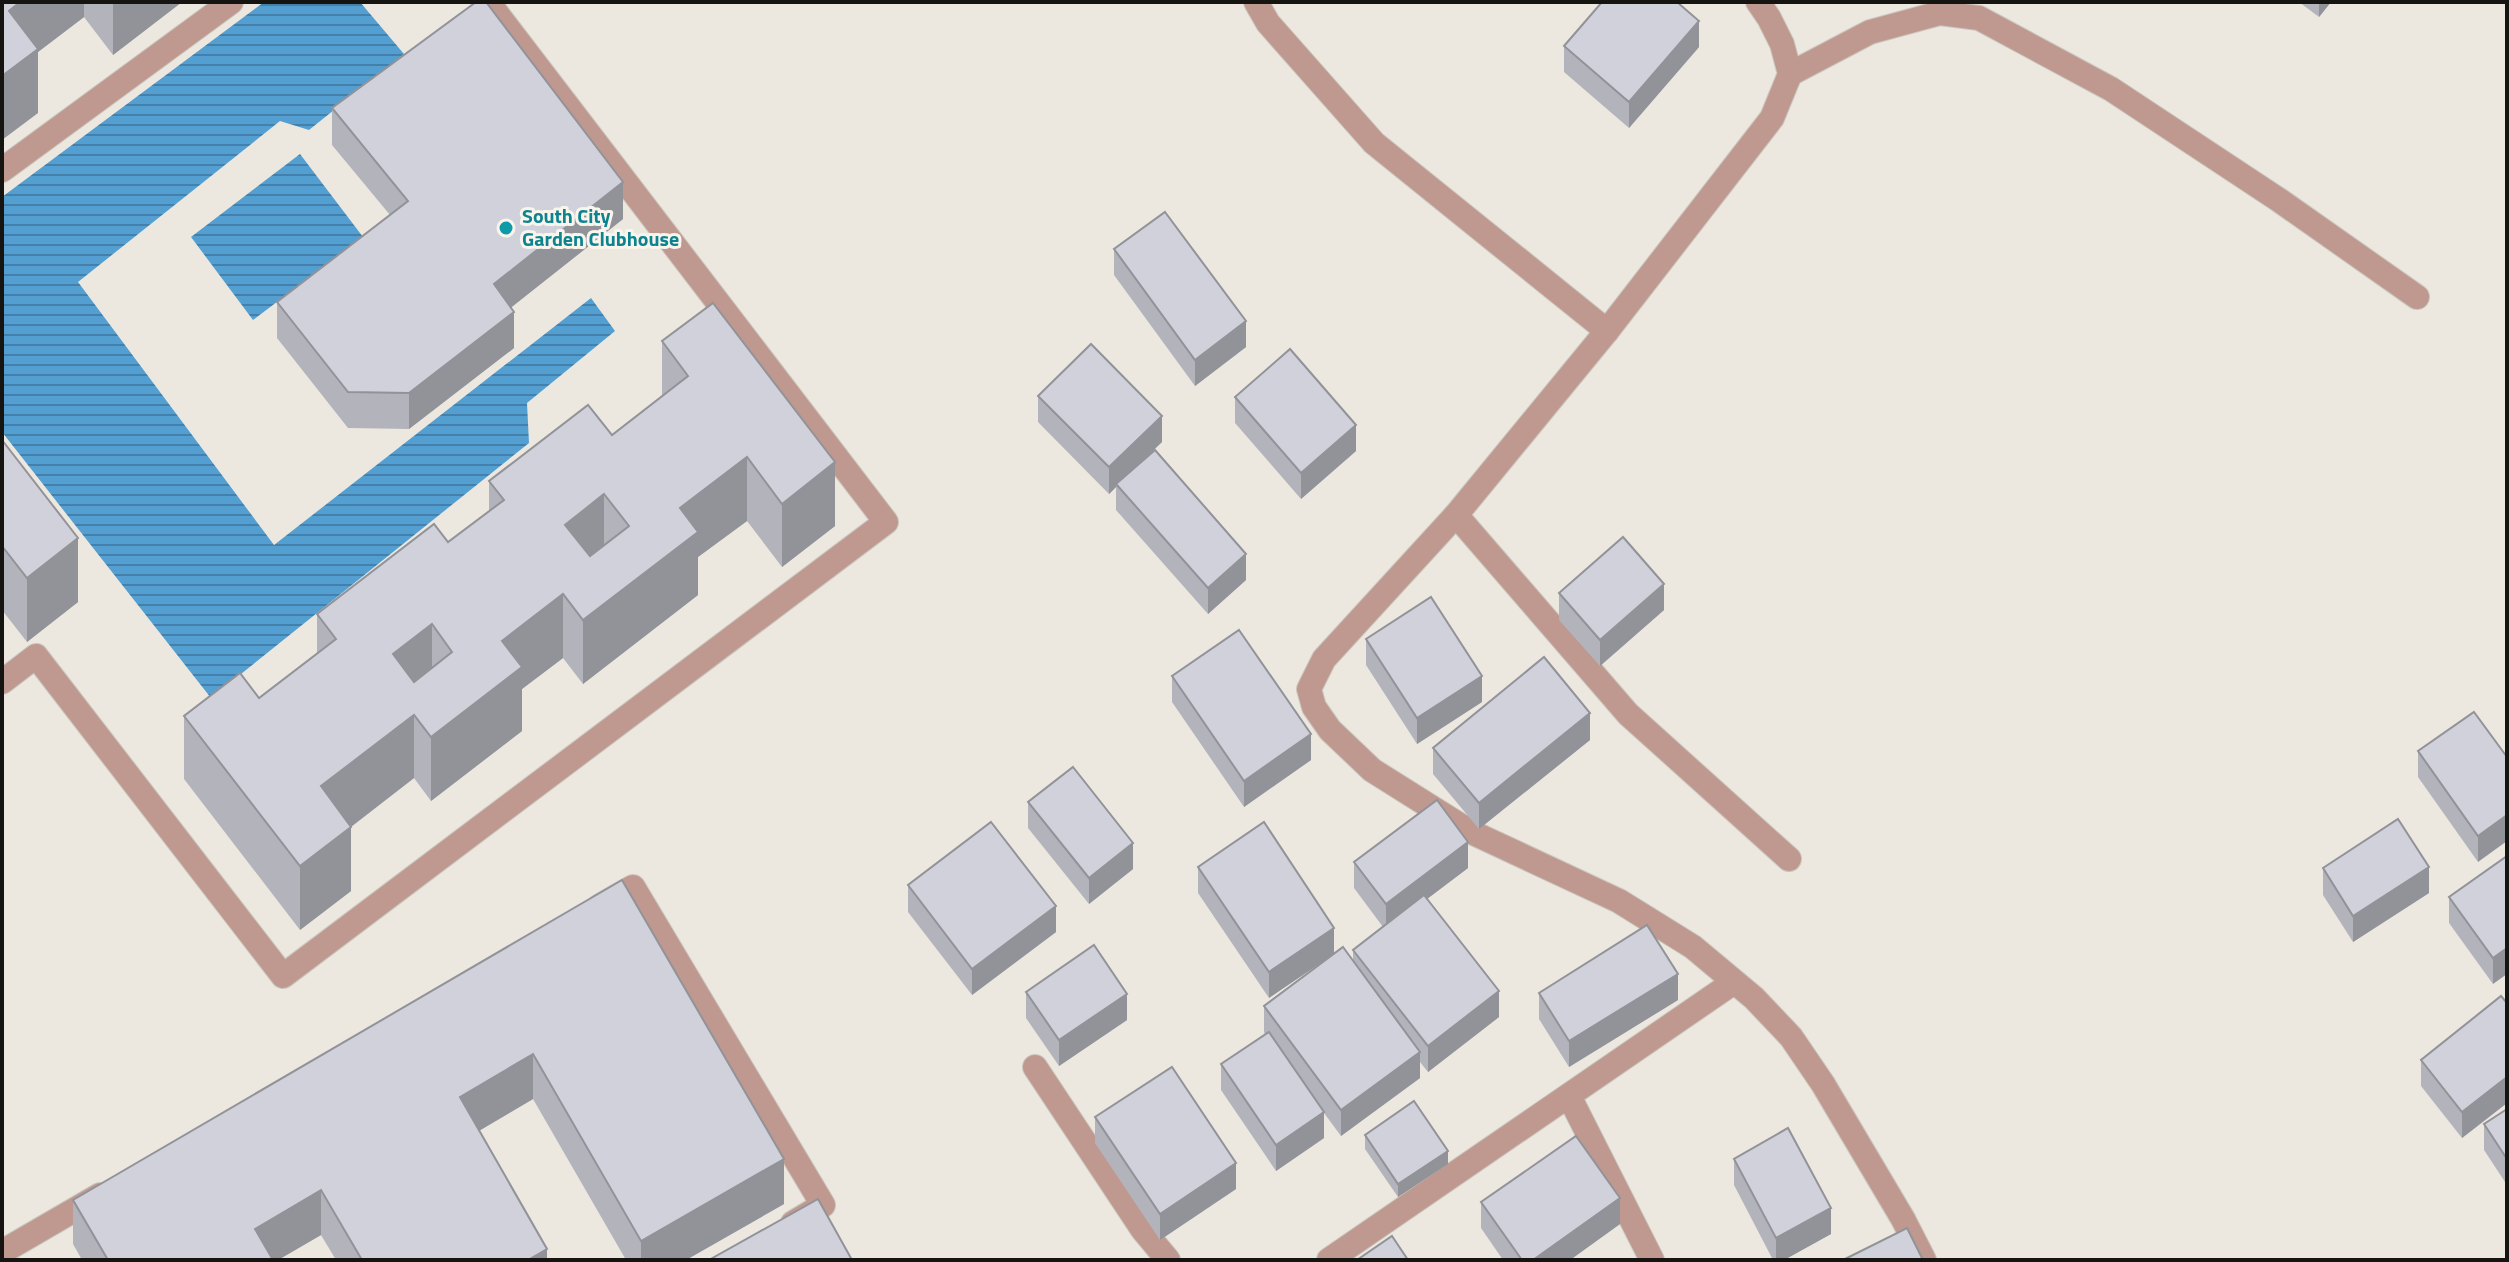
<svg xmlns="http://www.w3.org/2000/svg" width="2509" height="1262" font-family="'Titillium Web',sans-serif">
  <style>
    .water { fill: url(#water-rules) }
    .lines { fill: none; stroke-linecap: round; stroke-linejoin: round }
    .minor-casing { stroke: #cac6be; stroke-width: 26 }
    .minor { stroke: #bf998f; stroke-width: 24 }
    .wall { fill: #b3b4bb }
    .shaded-wall { fill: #929299 }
    .building { fill: #d0d1da; stroke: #929299; stroke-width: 2; fill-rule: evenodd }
    .culture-dot { fill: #0f9aa8; stroke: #f9f5ed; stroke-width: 3 }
    .labels { text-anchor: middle; stroke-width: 6; stroke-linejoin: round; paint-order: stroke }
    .culture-label { font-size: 20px; font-weight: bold; fill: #0d838f; stroke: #f9f5ed; text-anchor: start }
  </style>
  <defs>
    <pattern id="water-rules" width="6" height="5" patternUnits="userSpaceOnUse" patternTransform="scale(2)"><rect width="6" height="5" fill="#539fd2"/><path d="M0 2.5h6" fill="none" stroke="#4480a9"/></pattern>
  </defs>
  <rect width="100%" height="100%" fill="#ece8df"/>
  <!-- water -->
  <g class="water">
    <path d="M 264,2 L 360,2 L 404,54 L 309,130 L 280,121 L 78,282 L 274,545 L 591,298 L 615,331 L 527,403 L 529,443 L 211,698 L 2,432 L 2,197 Z"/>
    <path d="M 300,154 L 363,237 L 253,320 L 191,237 Z"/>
  </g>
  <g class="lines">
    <defs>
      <g id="minor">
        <path d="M 1256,2 L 1268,23 L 1374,143 L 1607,331"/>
        <path d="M 1758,2 L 1769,18 L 1782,44 L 1790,74 L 1772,118 L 1607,331 L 1456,515 L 1324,659 L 1309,689 L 1314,707 L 1330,730 L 1372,770 L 1469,831 L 1619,901 L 1693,947 L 1754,998 L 1791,1037 L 1823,1084 L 1903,1219 L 1924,1260"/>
        <path d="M 1790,74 L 1870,32 L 1940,13 L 1979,18 L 2111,89 L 2279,200 L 2417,297"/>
        <path d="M 2,170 L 231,2"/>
        <path d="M 1456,515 L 1628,714 L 1789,859"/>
        <path d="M 2,682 L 36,656 L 283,976 L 886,522 L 488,2"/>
        <path d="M 600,906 L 633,887 L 823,1205 L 793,1223"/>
        <path d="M 1035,1067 L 1143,1230 L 1168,1260"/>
        <path d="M 1569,1096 L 1652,1260"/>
        <path d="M 2,1252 L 100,1195"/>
        <path d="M 1329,1260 L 1734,982"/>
      </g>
    </defs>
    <!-- minor casing -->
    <use href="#minor" class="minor-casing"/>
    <!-- minor -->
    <use href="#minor" class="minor"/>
  </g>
  <!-- wall -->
  <g class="wall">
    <path d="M 2,2 L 182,2 L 113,55 L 84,17 L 38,52 L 38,113 Z"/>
    <path d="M 2299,2 L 2331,2 L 2319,17 Z"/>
    <path d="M 1564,46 L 1699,47 L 1629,128 L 1564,72 Z"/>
    <path d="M 332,108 L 623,219 L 511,307 L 514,348 L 409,429 L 348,428 L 277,338 L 277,302 L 390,215 L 332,145 Z"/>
    <path d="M 1114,249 L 1246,347 L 1195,386 L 1114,275 Z"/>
    <path d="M 662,341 L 835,526 L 782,567 L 747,521 L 698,557 L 698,595 L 583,684 L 563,658 L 522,689 L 522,731 L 431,801 L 414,778 L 351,827 L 351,891 L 300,930 L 184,779 L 184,716 L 259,698 L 317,654 L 317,614 L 448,542 L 489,511 L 489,481 L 612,435 L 662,396 Z"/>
    <path d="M 1038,396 L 1162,442 L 1144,459 L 1246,580 L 1208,614 L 1116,510 L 1116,487 L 1109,494 L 1038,422 Z"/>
    <path d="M 1235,397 L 1356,451 L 1301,499 L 1235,423 Z"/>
    <path d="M 2,440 L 78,602 L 27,642 L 2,610 Z"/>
    <path d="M 1559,593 L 1664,610 L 1600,666 L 1559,620 Z"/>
    <path d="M 1366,639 L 1482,702 L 1417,744 L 1366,665 Z"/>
    <path d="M 1172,676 L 1311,760 L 1244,807 L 1172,702 Z"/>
    <path d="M 1590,740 L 1479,829 L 1433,774 L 1433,748 Z"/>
    <path d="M 2418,751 L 2507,757 L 2478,862 L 2418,777 Z"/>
    <path d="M 1028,802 L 1133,869 L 1089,904 L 1028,828 Z"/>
    <path d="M 2507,856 L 2493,984 L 2449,923 L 2449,897 Z"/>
    <path d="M 1354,862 L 1468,868 L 1427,899 L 1499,1017 L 1428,1072 L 1420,1062 L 1420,1078 L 1341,1136 L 1324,1113 L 1324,1138 L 1276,1171 L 1221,1090 L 1221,1064 L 1265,1034 L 1264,1032 L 1264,1006 L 1332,955 L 1269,998 L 1198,893 L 1198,867 L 1334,954 L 1353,961 L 1353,950 L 1383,927 L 1354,888 Z"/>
    <path d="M 2323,868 L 2429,893 L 2353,942 L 2323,895 Z"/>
    <path d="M 622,880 L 784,1204 L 686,1260 L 626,1260 L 533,1099 L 479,1131 L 547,1260 L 336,1260 L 321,1235 L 278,1260 L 82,1260 L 73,1244 L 73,1200 Z"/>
    <path d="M 908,885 L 1056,932 L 972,995 L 908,912 Z"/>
    <path d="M 1026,992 L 1127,1020 L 1059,1066 L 1026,1018 Z"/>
    <path d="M 1539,993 L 1678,1000 L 1569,1067 L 1539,1019 Z"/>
    <path d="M 2507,1003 L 2507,1103 L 2462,1138 L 2421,1086 L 2421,1060 Z"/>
    <path d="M 2507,1109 L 2507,1185 L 2484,1150 L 2484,1124 Z"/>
    <path d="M 1095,1117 L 1236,1189 L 1160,1240 L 1095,1143 Z"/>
    <path d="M 1365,1135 L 1448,1164 L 1398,1197 L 1365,1149 Z"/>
    <path d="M 1734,1159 L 1831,1234 L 1784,1260 L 1773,1260 L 1734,1185 Z"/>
    <path d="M 1481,1202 L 1620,1224 L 1570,1260 L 1503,1260 L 1481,1228 Z"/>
  </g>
  <!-- shaded-wall -->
  <g class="shaded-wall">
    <path d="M 20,2 L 84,2 L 84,17 L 38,52 L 38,113 L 2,140 L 2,76 L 9,11 Z"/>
    <path d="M 113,2 L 182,2 L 113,55 Z"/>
    <path d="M 2319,2 L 2331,2 L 2319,17 Z"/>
    <path d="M 1699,21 L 1699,47 L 1629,128 L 1629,102 Z"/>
    <path d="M 623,182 L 623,219 L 494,321 L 494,284 Z"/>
    <path d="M 514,312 L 514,348 L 409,429 L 409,393 Z"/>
    <path d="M 1246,321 L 1246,347 L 1195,386 L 1195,360 Z"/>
    <path d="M 1162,416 L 1162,442 L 1117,485 L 1116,484 L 1116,487 L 1109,494 L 1109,467 Z"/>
    <path d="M 1356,425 L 1356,451 L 1301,499 L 1301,473 Z"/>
    <path d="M 747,457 L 747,521 L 698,557 L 698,595 L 583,684 L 583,620 L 680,508 Z"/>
    <path d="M 835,462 L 835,526 L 782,567 L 782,504 Z"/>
    <path d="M 604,494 L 604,558 L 565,588 L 565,525 Z"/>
    <path d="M 78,538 L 78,602 L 27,642 L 27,578 Z"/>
    <path d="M 1246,554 L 1246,580 L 1208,614 L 1208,588 Z"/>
    <path d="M 1664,584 L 1664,610 L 1600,666 L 1600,640 Z"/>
    <path d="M 563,594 L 563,658 L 522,689 L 522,731 L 431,801 L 431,737 L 502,641 Z"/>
    <path d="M 432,624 L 432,688 L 393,718 L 393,654 Z"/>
    <path d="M 1482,676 L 1482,702 L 1417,744 L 1417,718 Z"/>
    <path d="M 1590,713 L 1590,740 L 1479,829 L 1479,803 Z"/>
    <path d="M 414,715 L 414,778 L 321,850 L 321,786 Z"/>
    <path d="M 1311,734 L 1311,760 L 1244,807 L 1244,781 Z"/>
    <path d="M 2507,815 L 2507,841 L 2478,862 L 2478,836 Z"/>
    <path d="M 351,827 L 351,891 L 300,930 L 300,866 Z"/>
    <path d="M 1468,842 L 1468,868 L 1386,930 L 1386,904 Z"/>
    <path d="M 1133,843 L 1133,869 L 1089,904 L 1089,878 Z"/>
    <path d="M 2429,867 L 2429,893 L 2353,942 L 2353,916 Z"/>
    <path d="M 1056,906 L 1056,932 L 972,995 L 972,969 Z"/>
    <path d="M 1334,928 L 1334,954 L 1269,998 L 1269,972 Z"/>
    <path d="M 2507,948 L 2507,974 L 2493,984 L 2493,958 Z"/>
    <path d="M 1678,974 L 1678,1000 L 1569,1067 L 1569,1041 Z"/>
    <path d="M 1499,991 L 1499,1017 L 1428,1072 L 1428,1046 Z"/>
    <path d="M 1127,994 L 1127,1020 L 1059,1066 L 1059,1040 Z"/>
    <path d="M 1420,1052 L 1420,1078 L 1341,1136 L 1341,1110 Z"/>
    <path d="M 533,1054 L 533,1099 L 460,1142 L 460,1097 Z"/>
    <path d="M 2507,1077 L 2507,1103 L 2462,1138 L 2462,1112 Z"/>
    <path d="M 1324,1112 L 1324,1138 L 1276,1171 L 1276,1145 Z"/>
    <path d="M 1448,1151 L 1448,1164 L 1398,1197 L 1398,1184 Z"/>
    <path d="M 784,1159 L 784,1204 L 686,1260 L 641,1260 L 641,1241 Z"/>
    <path d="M 1236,1163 L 1236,1189 L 1160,1240 L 1160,1214 Z"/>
    <path d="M 321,1190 L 321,1235 L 278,1260 L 255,1260 L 255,1229 Z"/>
    <path d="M 1620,1198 L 1620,1224 L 1570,1260 L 1533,1260 Z"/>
    <path d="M 1831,1208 L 1831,1234 L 1784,1260 L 1776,1260 L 1776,1238 Z"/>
    <path d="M 547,1249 L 547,1260 L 528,1260 Z"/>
  </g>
  <!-- building -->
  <g class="building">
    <path d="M 2,2 L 20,2 L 9,11 L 38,49 L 2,76 Z"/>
    <path d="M 476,2 L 486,2 L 623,182 L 494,284 L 514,312 L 409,393 L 348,392 L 277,302 L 408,201 L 332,108 Z"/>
    <path d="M 1602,2 L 1677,2 L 1699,21 L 1629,102 L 1564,46 Z"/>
    <path d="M 1165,212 L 1246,321 L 1195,360 L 1114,249 Z"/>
    <path d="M 713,303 L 835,462 L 782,504 L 747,457 L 680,508 L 698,532 L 583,620 L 563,594 L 502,641 L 522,667 L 431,737 L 414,715 L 321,786 L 351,827 L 300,866 L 184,716 L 240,673 L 259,698 L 336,639 L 317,614 L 434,524 L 448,542 L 504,500 L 489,481 L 588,405 L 612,435 L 688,376 L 662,341 ZM 604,494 L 629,526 L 590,556 L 565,525 ZM 432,624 L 452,652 L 414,682 L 393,654 Z"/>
    <path d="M 1091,344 L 1162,416 L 1109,467 L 1038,396 Z"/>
    <path d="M 1290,349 L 1356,425 L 1301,473 L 1235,397 Z"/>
    <path d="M 2,440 L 78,538 L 27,578 L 2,546 Z"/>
    <path d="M 1155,450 L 1246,554 L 1208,588 L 1116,484 Z"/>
    <path d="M 1623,537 L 1664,584 L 1600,640 L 1559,593 Z"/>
    <path d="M 1431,597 L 1482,676 L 1417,718 L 1366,639 Z"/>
    <path d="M 1239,630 L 1311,734 L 1244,781 L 1172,676 Z"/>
    <path d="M 1544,657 L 1590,713 L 1479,803 L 1433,748 Z"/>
    <path d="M 2474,712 L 2507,757 L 2507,815 L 2478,836 L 2418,751 Z"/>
    <path d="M 1073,767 L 1133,843 L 1089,878 L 1028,802 Z"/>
    <path d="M 1437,800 L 1468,842 L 1386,904 L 1354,862 Z"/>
    <path d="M 2398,819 L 2429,867 L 2353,916 L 2323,868 Z"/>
    <path d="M 991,822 L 1056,906 L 972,969 L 908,885 Z"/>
    <path d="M 1264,822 L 1334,928 L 1269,972 L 1198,867 Z"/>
    <path d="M 2507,856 L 2507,948 L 2493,958 L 2449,897 Z"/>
    <path d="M 622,880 L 784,1159 L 641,1241 L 533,1054 L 460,1097 L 547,1249 L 528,1260 L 362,1260 L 321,1190 L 255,1229 L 273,1260 L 108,1260 L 73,1200 Z"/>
    <path d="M 1424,895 L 1499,991 L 1428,1046 L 1353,950 Z"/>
    <path d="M 1647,925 L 1678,974 L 1569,1041 L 1539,993 Z"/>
    <path d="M 1094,945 L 1127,994 L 1059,1040 L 1026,992 Z"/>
    <path d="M 1343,947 L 1420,1052 L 1341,1110 L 1264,1006 Z"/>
    <path d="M 2501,996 L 2507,1003 L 2507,1077 L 2462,1112 L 2421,1060 Z"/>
    <path d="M 1269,1032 L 1324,1112 L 1276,1145 L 1221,1064 Z"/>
    <path d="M 1172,1067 L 1236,1163 L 1160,1214 L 1095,1117 Z"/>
    <path d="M 1414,1101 L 1448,1151 L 1398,1184 L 1365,1135 Z"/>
    <path d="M 2507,1109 L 2507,1159 L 2484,1124 Z"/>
    <path d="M 1788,1128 L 1831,1208 L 1776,1238 L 1734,1159 Z"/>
    <path d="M 1576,1136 L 1620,1198 L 1533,1260 L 1522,1260 L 1481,1202 Z"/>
    <path d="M 818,1199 L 852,1260 L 709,1260 Z"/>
    <path d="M 1907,1228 L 1923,1260 L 1843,1260 Z"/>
    <path d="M 1392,1236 L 1408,1260 L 1357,1260 Z"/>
  </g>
  <!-- markers -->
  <circle class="culture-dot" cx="506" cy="228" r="8"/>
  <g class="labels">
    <!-- culture labels -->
    <g class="culture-label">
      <text x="522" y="223">South City<tspan x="522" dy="23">Garden Clubhouse</tspan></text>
    </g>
  </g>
  <!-- border -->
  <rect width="2509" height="1262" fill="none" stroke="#151411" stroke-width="8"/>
</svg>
